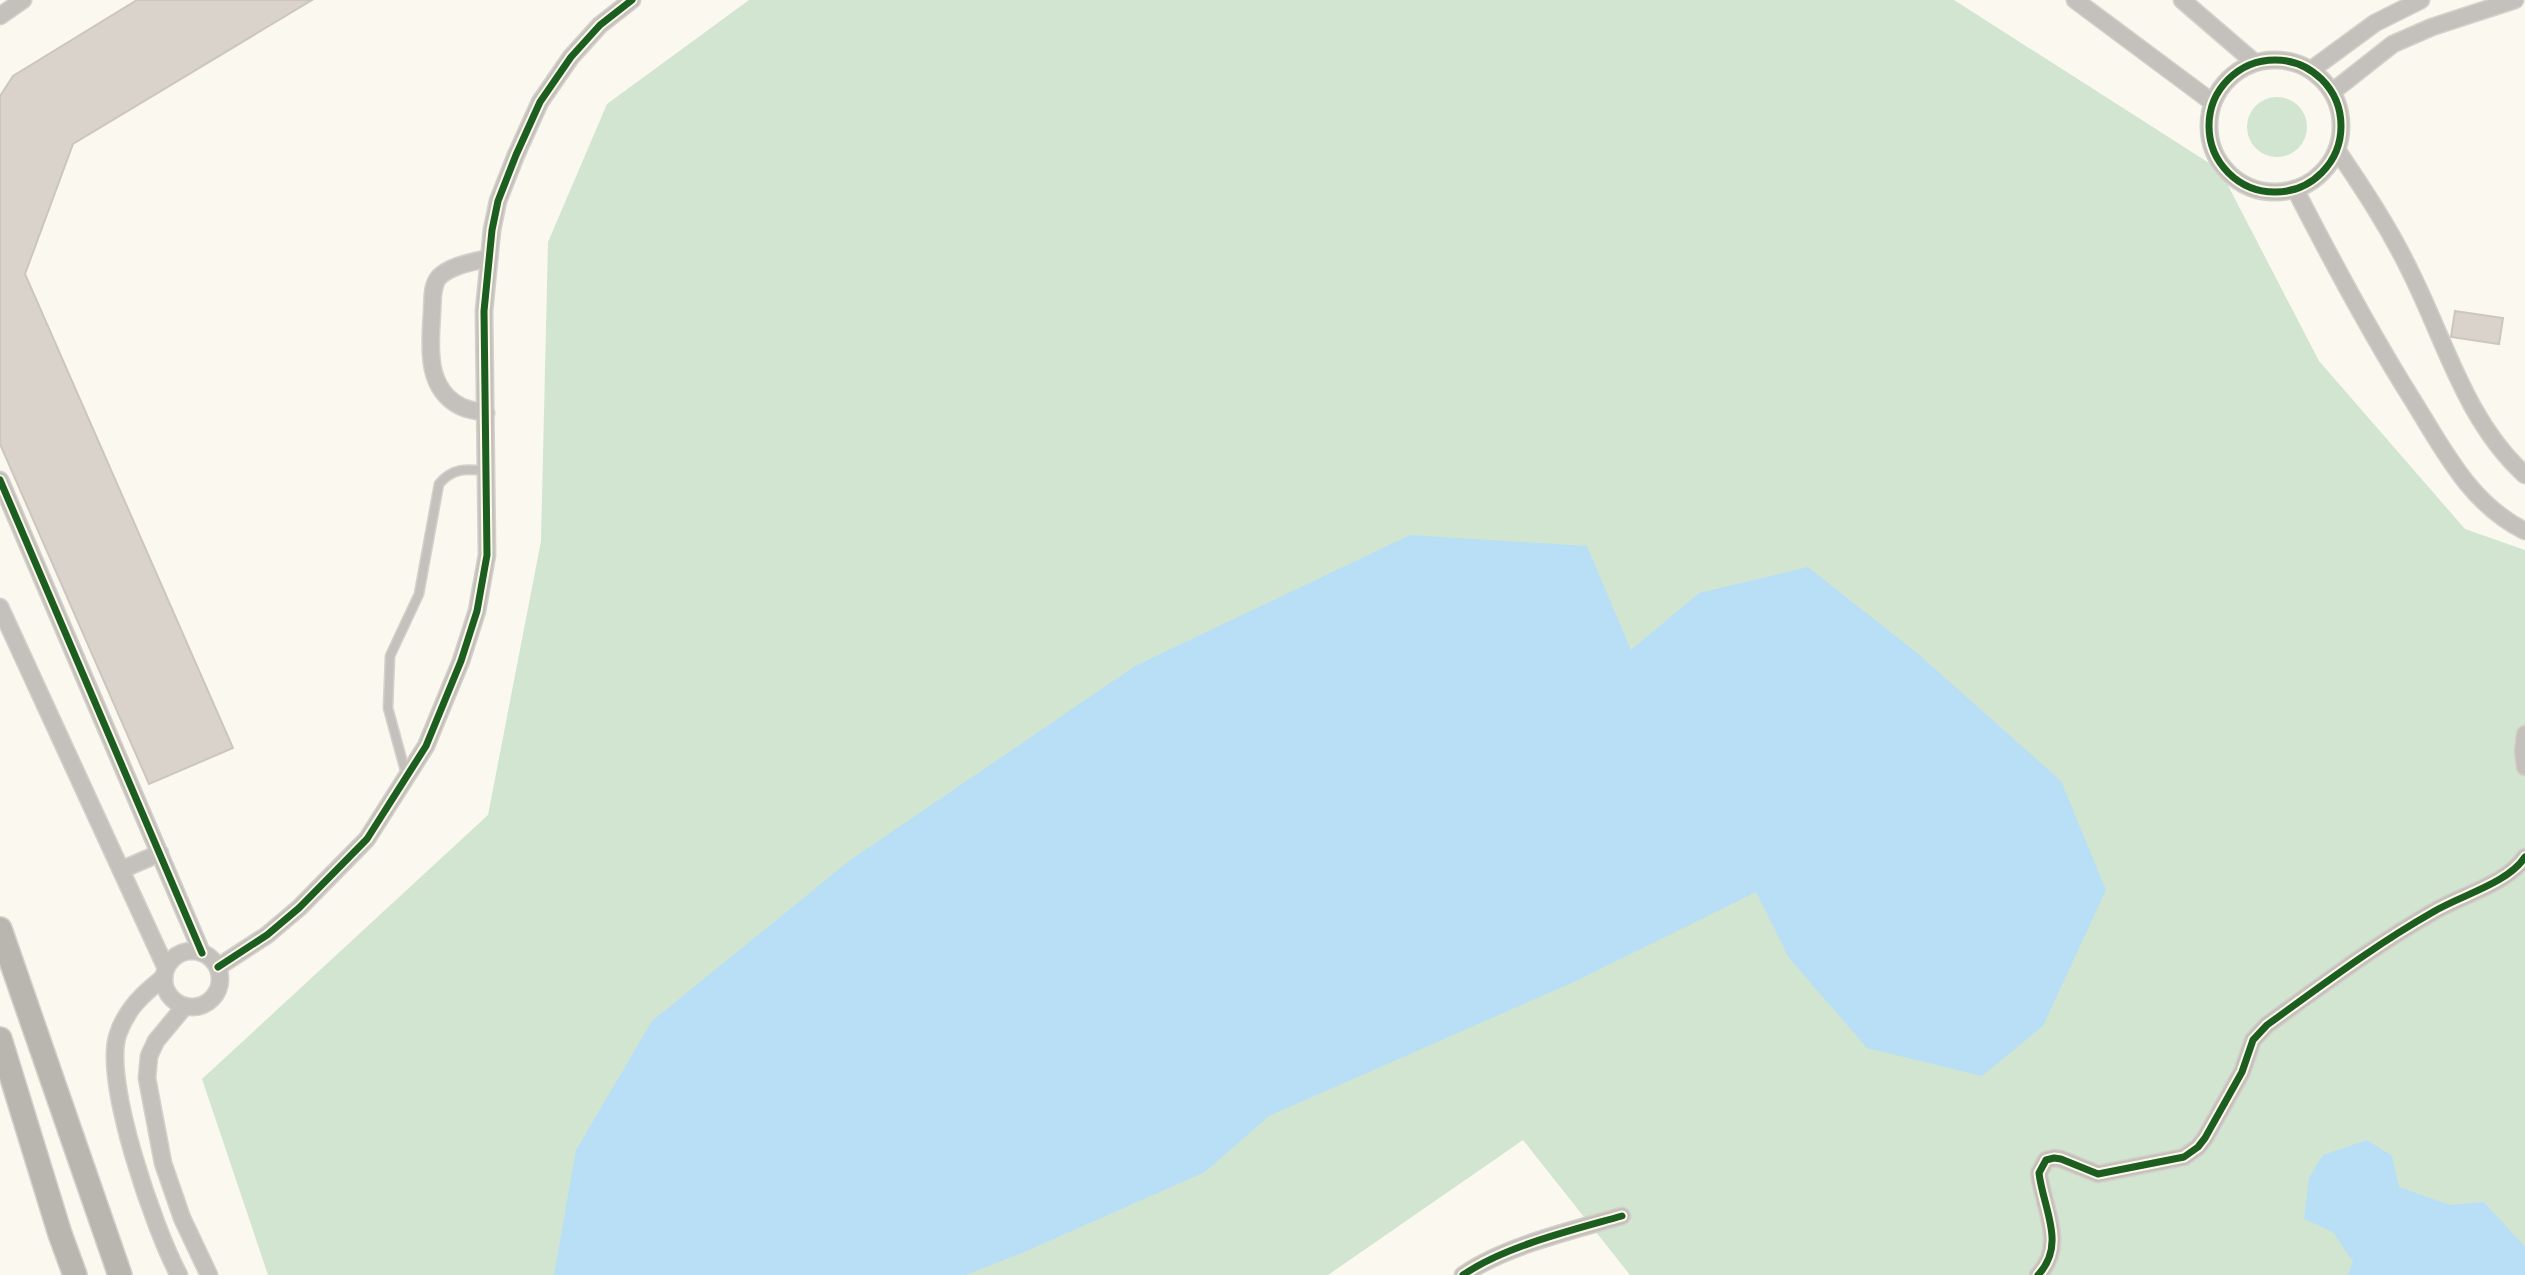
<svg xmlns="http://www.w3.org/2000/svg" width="2525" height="1275" font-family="Spectral,serif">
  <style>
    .green { fill: #d2e5d1 }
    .water { fill: #b8dff6 }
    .building { fill: #d9d3cb; stroke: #cdc6be; stroke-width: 2 }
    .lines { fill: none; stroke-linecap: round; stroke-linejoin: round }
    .service-casing { stroke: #d4d1cb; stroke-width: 11 }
    .minor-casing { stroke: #d4d1cb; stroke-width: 19 }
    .secondary-casing { stroke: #d4d1cb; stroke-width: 26 }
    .service { stroke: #c4c1bc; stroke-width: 8 }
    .minor { stroke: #c4c1bc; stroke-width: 16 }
    .secondary { stroke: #b9b6b0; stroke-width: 23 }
    .cycleway-casing { stroke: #fff9ec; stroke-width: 11 }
    .cycleway { stroke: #1b5e20; stroke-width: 7 }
  </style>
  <rect width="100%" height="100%" fill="#fbf8f0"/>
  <!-- green -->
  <g class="green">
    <path d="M 749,0 L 1954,0 L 2220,170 L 2319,361 L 2465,529 L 2525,550 L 2525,1275 L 1630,1275 L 1523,1140 L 1328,1275 L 268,1275 L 202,1079 L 488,815 L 541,541 L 548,242 L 607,104 Z"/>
    <circle cx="2277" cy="127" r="30"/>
  </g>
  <!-- water -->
  <g class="water">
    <path d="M 1410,535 L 1587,546 L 1631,650 L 1699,593 L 1808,567 L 1917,653 L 2061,781 L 2106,890 L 2043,1026 L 1982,1076 L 1867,1048 L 1789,958 L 1756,892 L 1576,981 L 1269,1116 L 1205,1172 L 1022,1253 L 966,1275 L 554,1275 L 576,1150 L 652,1021 L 849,861 L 1135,666 Z"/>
    <path d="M 2367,1140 L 2392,1156 L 2399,1187 L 2450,1205 L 2484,1202 L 2525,1247 L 2525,1275 L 2348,1275 L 2353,1262 L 2333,1232 L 2304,1219 L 2309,1178 L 2323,1155 Z"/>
  </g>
  <!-- building -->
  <g class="building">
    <path d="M 137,0 L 312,0 L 73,144 L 25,274 L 233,748 L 149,784 L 0,444 L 0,96 L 13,76 Z"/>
    <path d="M 2455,311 L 2503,318 L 2499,344 L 2451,337 Z"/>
  </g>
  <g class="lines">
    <defs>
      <path id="service" d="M 406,774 L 388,708 L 390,656 L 419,594 L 439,484 C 453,467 467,469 487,471"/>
      <g id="minor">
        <path d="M 2075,0 L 2212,102"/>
        <path d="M 2182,0 L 2254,62"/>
        <path d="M 0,16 L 23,0"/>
        <circle cx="2275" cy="126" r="66"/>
        <path d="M 2311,70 L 2375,23 L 2421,0"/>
        <path d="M 2332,92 L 2393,44 L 2432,27 L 2515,0"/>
        <path d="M 2337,150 C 2364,190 2390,229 2411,273 C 2446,343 2466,421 2525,475"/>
        <path d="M 2295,189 C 2332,261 2369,331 2412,399 C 2443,449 2470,504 2525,531"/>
        <path d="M 486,413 C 478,411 467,410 460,406 C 425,388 430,345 432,313 C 433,302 431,286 439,277 C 451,265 474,262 489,258"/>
        <path d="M 0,480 L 202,953"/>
        <path d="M 0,607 L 166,968"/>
        <path d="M 2525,734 L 2523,751 L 2525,767"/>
        <path d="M 121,870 L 160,853"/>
        <circle cx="192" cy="979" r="28"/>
        <path d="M 218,967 L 267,935 L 299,908 L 367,839 L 426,746 L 461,661 L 477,611 L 487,555 L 484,311 L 492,230 L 498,201 L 516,155 L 540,102 L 571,57 L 600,25 L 632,0"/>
        <path d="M 164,977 C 143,994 127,1008 118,1034 C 102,1080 155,1231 179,1275"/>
        <path d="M 185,1006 L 156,1041 L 149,1056 L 147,1078 L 163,1163 L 182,1218 L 209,1275"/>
        <path d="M 1463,1275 C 1505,1246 1573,1230 1622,1216"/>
        <path d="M 2038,1275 C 2067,1245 2043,1208 2039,1173 L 2046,1160 L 2054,1158 L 2061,1159 L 2098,1174 L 2184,1157 L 2198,1147 L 2205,1138 L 2242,1072 L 2253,1040 L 2267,1025 C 2321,986 2375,945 2433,912 C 2461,895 2507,884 2525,857"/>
      </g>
      <g id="secondary">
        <path d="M 0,929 L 120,1275"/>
        <path d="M 0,1039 L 60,1234 L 75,1275"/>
      </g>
    </defs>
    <!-- service casing -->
    <use href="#service" class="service-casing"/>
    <!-- minor casing -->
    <use href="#minor" class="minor-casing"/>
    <!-- secondary casing -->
    <use href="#secondary" class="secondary-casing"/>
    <!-- service -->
    <use href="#service" class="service"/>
    <!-- minor -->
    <use href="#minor" class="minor"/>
    <!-- secondary -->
    <use href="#secondary" class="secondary"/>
    <defs>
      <g id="cycleway">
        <circle cx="2275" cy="126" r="66"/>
        <path d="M 0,480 L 202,953"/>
        <path d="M 218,967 L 267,935 L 299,908 L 367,839 L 426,746 L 461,661 L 477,611 L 487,555 L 484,311 L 492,230 L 498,201 L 516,155 L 540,102 L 571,57 L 600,25 L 632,0"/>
        <path d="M 1463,1275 C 1505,1246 1573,1230 1622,1216"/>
        <path d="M 2038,1275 C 2067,1245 2043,1208 2039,1173 L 2046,1160 L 2054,1158 L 2061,1159 L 2098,1174 L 2184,1157 L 2198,1147 L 2205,1138 L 2242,1072 L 2253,1040 L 2267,1025 C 2321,986 2375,945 2433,912 C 2461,895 2507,884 2525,857"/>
      </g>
    </defs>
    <!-- cycleway casing -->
    <use href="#cycleway" class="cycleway-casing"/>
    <!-- cycleway -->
    <use href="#cycleway" class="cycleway"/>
  </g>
</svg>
